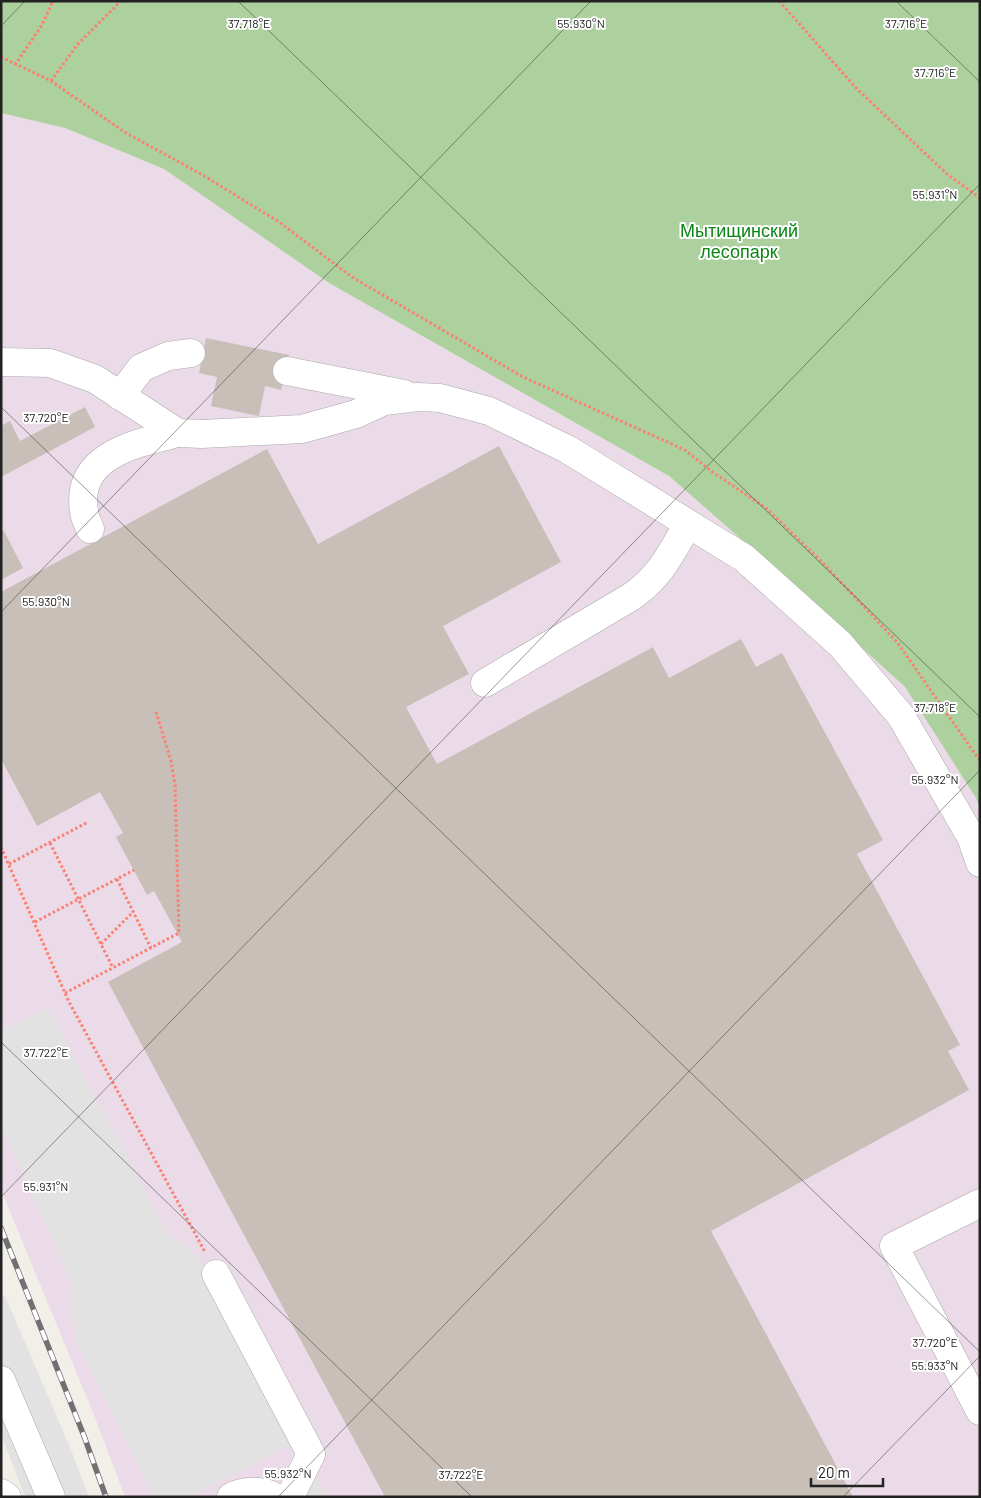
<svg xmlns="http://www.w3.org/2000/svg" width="981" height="1498" font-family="Barlow,sans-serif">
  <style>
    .industrial { fill: #ebdbe8 }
    .forest { fill: #add19e }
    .parking { fill: #e2e2e2 }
    .building { fill: #c7bfb8 }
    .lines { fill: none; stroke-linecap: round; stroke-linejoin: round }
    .minor-casing { stroke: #a9a9a9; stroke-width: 29 }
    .path { stroke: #fa8072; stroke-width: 3; stroke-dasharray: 2.5 2.5; stroke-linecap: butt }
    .minor { stroke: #fff; stroke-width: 28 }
    .rail-casing { stroke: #707070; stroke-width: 5.5 }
    .rail { stroke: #fff; stroke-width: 4; stroke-dasharray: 11; stroke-linecap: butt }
    .ticks { fill: none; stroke: #222; stroke-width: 1; stroke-opacity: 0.45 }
    .labels { text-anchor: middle; stroke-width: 4; stroke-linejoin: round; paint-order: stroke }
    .park-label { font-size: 18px; fill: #0c8416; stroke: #fff }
    .ticks-label { font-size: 12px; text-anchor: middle; fill: #222; stroke: #fff; stroke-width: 4; stroke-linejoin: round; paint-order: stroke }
  </style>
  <rect width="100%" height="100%" fill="#f2efe9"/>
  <!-- industrial -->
  <path class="industrial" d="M 1,113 L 65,128 L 164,169 L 329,283 L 669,476 L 773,567 L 905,687 L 976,798 L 980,809 L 980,1497 L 125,1497 L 94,1415 L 1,1190 Z"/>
  <!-- forest -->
  <path class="forest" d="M 1,1 L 980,1 L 980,809 L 976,798 L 905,687 L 773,567 L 669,476 L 329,283 L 164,169 L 65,128 L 1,113 Z"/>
  <!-- parking -->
  <g class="parking">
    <path d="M 48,1009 L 168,1234 L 198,1256 L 295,1442 L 189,1497 L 155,1497 L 75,1339 L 73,1285 L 1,1125 L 1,1030 Z"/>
    <path d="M 5,1296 L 71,1450 L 89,1497 L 25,1497 L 1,1434 L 1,1297 Z"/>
    <path d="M 311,1469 L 327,1497 L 293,1497 Z"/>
  </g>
  <!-- building -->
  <g class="building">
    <path d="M 206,338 L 289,355 L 281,390 L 265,386 L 259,416 L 211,406 L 217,377 L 199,373 Z"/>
    <path d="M 85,407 L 95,427 L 1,477 L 1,426 L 10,421 L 20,441 Z"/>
    <path d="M 499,446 L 561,562 L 443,626 L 469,674 L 406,707 L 437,764 L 653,647 L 669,678 L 741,639 L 756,667 L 782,653 L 883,840 L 857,854 L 960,1045 L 948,1051 L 969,1090 L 711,1231 L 853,1497 L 385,1497 L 108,982 L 182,942 L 154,891 L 147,895 L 116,837 L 123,833 L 100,792 L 37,826 L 1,759 L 1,592 L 267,449 L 318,544 Z"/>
    <path d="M 4,531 L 23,568 L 1,580 L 1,532 Z"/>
  </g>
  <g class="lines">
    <defs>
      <g id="minor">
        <path d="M 1,362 L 50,363 L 95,379 L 178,433 L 202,434 L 302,429 L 356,414 L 384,401 L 418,397 L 440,398 L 489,411 L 567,449 L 744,558 L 840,644 L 901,716 L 971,837 L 980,863"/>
        <path d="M 287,371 L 404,394"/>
        <path d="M 120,396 L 141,368 L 168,356 L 191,353"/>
        <path d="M 90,529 C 88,523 84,517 84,511 C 75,454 138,443 178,433"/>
        <path d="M 485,683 L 631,597 C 661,576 670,555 688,524"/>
        <path d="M 980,1203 L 894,1246 L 980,1411"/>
        <path d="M 216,1274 L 311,1454 L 290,1497"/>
        <path d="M 1,1380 L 51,1497"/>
        <path d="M 1,1493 L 7,1497"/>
        <path d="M 231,1497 C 244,1490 263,1490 275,1497"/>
      </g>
    </defs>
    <!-- minor casing -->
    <use href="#minor" class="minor-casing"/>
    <!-- path -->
    <g class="path">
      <path d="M 779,1 L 857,89 L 947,174 L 980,198"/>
      <path d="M 1,57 L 51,81 L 126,133 L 201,174 L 279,222 L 352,277 L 523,377 L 685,450 L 711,471 L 766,508 L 823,563 L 897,642 L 980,761"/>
      <path d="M 15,65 L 42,25 L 53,1"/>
      <path d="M 51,81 L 77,45 L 121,1"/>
      <path d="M 50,843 L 113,968"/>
      <path d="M 1,847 L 68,1000 L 205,1252"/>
      <path d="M 9,864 L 88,822"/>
      <path d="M 117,879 L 151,948"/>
      <path d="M 35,922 L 134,870"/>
      <path d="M 101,944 L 133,912"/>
      <path d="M 65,993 L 179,933 L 175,785 L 171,761 L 156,712"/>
    </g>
    <!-- minor -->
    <use href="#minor" class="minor"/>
    <defs>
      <path id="rail" d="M 1,1228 L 84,1436 L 106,1497"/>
    </defs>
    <!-- rail casing -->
    <use href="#rail" class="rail-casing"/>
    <!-- rail -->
    <use href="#rail" class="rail"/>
  </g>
  <!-- ticks -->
  <path class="ticks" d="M 238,1 L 980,717M 896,1 L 980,82M 1,26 L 25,1M 1,407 L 980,1352M 1,612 L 591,1M 1,1042 L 472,1497M 1,1197 L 980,184M 278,1497 L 980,770M 843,1497 L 980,1356"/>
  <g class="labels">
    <!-- park labels -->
    <g class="park-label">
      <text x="739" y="237">Мытищинский<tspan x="739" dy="21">лесопарк</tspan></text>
    </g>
  </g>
  <g class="ticks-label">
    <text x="906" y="28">37.716°E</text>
    <text x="249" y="28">37.718°E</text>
    <text x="581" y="28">55.930°N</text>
    <text x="935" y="77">37.716°E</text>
    <text x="935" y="199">55.931°N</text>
    <text x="46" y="422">37.720°E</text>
    <text x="46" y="606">55.930°N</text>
    <text x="935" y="712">37.718°E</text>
    <text x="935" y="784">55.932°N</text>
    <text x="46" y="1057">37.722°E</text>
    <text x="46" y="1191">55.931°N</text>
    <text x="935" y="1347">37.720°E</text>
    <text x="935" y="1370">55.933°N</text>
    <text x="288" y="1478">55.932°N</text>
    <text x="461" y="1479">37.722°E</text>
  </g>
  <!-- border -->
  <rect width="981" height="1498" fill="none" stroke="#222222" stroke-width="5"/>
  <!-- scale -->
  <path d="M811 1478v8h72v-8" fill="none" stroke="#222222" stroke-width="2.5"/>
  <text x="818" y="1478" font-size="15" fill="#222222" stroke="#ffffff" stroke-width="4" paint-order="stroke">20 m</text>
</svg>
